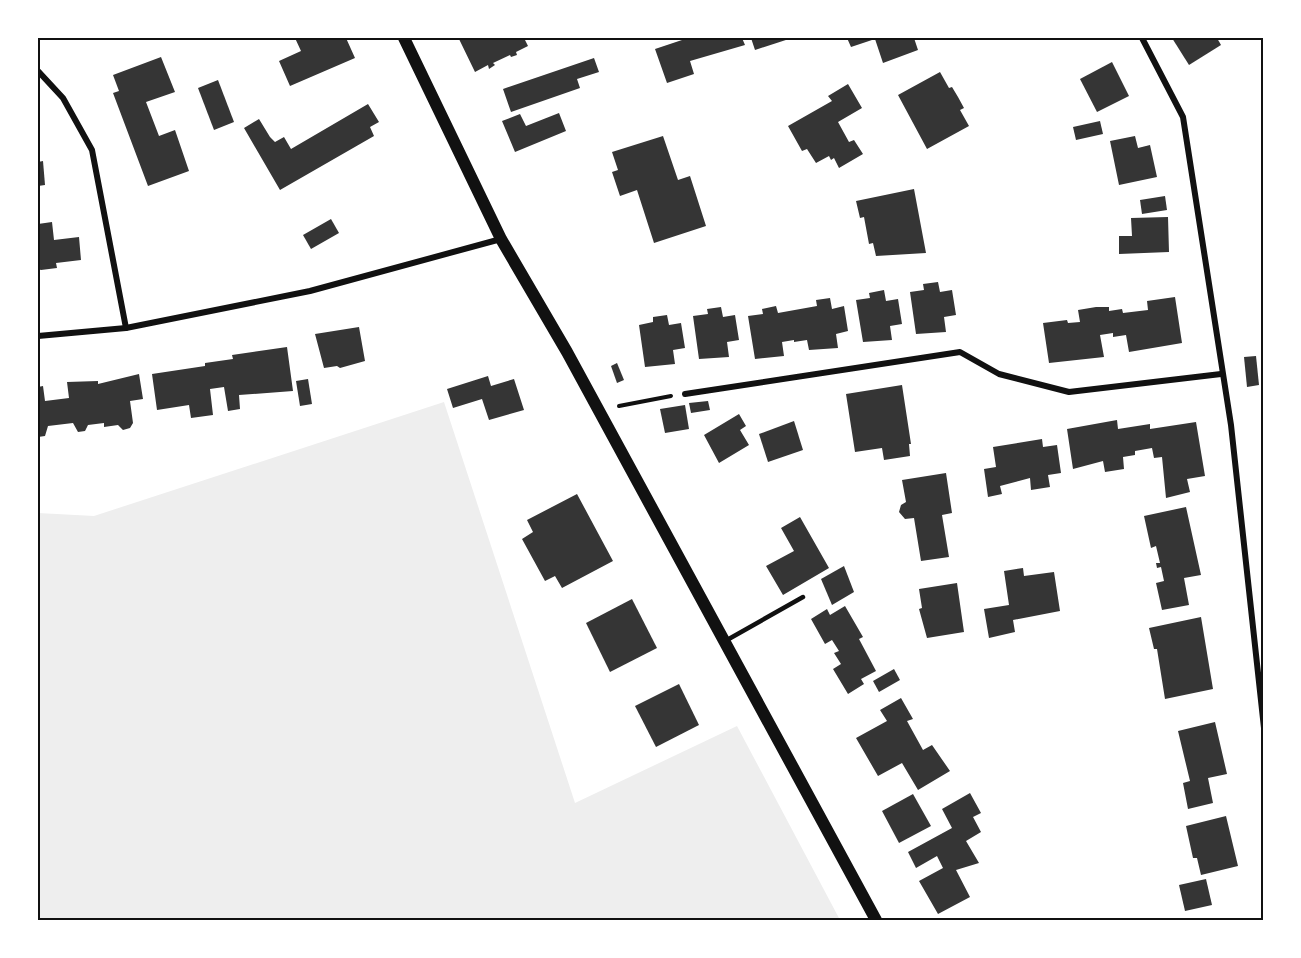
<svg xmlns="http://www.w3.org/2000/svg" width="1301" height="958" font-family="Inter,sans-serif">
  <style>
    .green { fill: #eee }
    .building { fill: #353535 }
    .lines { fill: none; stroke-linecap: round; stroke-linejoin: round }
    .path { stroke: #111; stroke-width: 4 }
    .service { stroke: #111; stroke-width: 4.5 }
    .minor { stroke: #111; stroke-width: 6 }
    .secondary { stroke: #111; stroke-width: 12 }
    .neatline { fill: none; stroke: #111; stroke-width: 2 }
  </style>
  <rect width="100%" height="100%" fill="#fff"/>
  <!-- green -->
  <path class="green" d="M 444,402 L 575,803 L 737,726 L 840,920 L 38,920 L 38,513 L 94,516 Z"/>
  <!-- building -->
  <g class="building">
    <path d="M 295,38 L 346,38 L 355,58 L 290,86 L 279,61 L 301,51 Z"/>
    <path d="M 461,38 L 524,38 L 528,46 L 516,52 L 517,55 L 511,57 L 510,55 L 493,63 L 495,65 L 489,69 L 488,65 L 475,72 L 459,39 Z"/>
    <path d="M 688,38 L 742,38 L 745,45 L 690,61 L 694,74 L 667,83 L 655,49 Z"/>
    <path d="M 751,38 L 792,38 L 755,50 Z"/>
    <path d="M 847,38 L 914,38 L 918,50 L 883,63 L 875,39 L 851,47 Z"/>
    <path d="M 1172,38 L 1217,38 L 1221,45 L 1189,65 Z"/>
    <path d="M 161,57 L 175,92 L 146,102 L 159,136 L 175,130 L 189,171 L 148,186 L 113,93 L 119,91 L 113,75 Z"/>
    <path d="M 594,58 L 599,72 L 577,79 L 580,88 L 511,112 L 503,89 Z"/>
    <path d="M 1112,62 L 1129,96 L 1097,112 L 1080,79 Z"/>
    <path d="M 940,72 L 949,88 L 952,87 L 958,97 L 964,108 L 960,110 L 969,126 L 927,149 L 898,95 Z"/>
    <path d="M 218,80 L 234,122 L 214,130 L 198,88 Z"/>
    <path d="M 848,84 L 862,108 L 838,122 L 849,142 L 854,140 L 863,154 L 839,168 L 834,158 L 831,160 L 829,156 L 816,163 L 807,149 L 802,151 L 788,126 L 832,101 L 828,96 Z"/>
    <path d="M 368,104 L 379,122 L 370,127 L 374,136 L 280,190 L 244,128 L 259,119 L 270,137 L 275,142 L 284,137 L 291,149 Z"/>
    <path d="M 559,113 L 566,131 L 515,152 L 502,121 L 520,114 L 526,126 Z"/>
    <path d="M 1100,121 L 1103,134 L 1076,140 L 1073,127 Z"/>
    <path d="M 663,136 L 678,180 L 690,176 L 706,226 L 654,243 L 637,190 L 620,196 L 612,172 L 618,170 L 612,152 Z"/>
    <path d="M 1135,136 L 1138,148 L 1150,145 L 1157,177 L 1119,185 L 1110,141 Z"/>
    <path d="M 43,161 L 45,185 L 38,186 L 38,162 Z"/>
    <path d="M 914,189 L 926,253 L 876,256 L 873,243 L 869,244 L 864,217 L 860,218 L 856,201 Z"/>
    <path d="M 1165,196 L 1167,210 L 1142,214 L 1140,200 Z"/>
    <path d="M 1168,217 L 1169,252 L 1119,254 L 1119,236 L 1132,236 L 1131,218 Z"/>
    <path d="M 331,219 L 339,233 L 311,249 L 303,235 Z"/>
    <path d="M 52,222 L 54,240 L 79,237 L 81,260 L 56,263 L 57,268 L 41,270 L 38,269 L 38,224 Z"/>
    <path d="M 938,282 L 940,292 L 952,290 L 956,315 L 944,317 L 946,332 L 916,334 L 910,292 L 924,290 L 923,284 Z"/>
    <path d="M 884,290 L 886,301 L 898,299 L 902,324 L 890,326 L 892,340 L 863,342 L 856,300 L 870,298 L 869,293 Z"/>
    <path d="M 1175,297 L 1182,343 L 1129,352 L 1126,335 L 1113,337 L 1113,333 L 1100,335 L 1104,357 L 1049,363 L 1043,323 L 1067,320 L 1068,323 L 1080,322 L 1078,310 L 1096,307 L 1109,307 L 1109,311 L 1122,309 L 1123,313 L 1148,310 L 1147,301 Z"/>
    <path d="M 830,298 L 832,309 L 844,306 L 848,331 L 836,334 L 838,348 L 809,350 L 807,340 L 794,342 L 794,340 L 782,342 L 784,356 L 755,359 L 748,316 L 763,314 L 762,309 L 776,306 L 778,313 L 817,306 L 816,300 Z"/>
    <path d="M 721,307 L 723,317 L 735,315 L 739,340 L 727,342 L 729,357 L 699,359 L 693,316 L 708,314 L 707,309 Z"/>
    <path d="M 667,315 L 669,325 L 681,323 L 685,348 L 673,350 L 675,364 L 645,367 L 639,325 L 653,322 L 653,317 Z"/>
    <path d="M 359,327 L 365,361 L 340,368 L 337,366 L 324,368 L 315,334 Z"/>
    <path d="M 287,347 L 293,391 L 239,395 L 240,409 L 228,411 L 224,387 L 210,389 L 213,415 L 191,418 L 189,405 L 157,410 L 152,374 L 205,366 L 205,363 L 233,359 L 232,355 Z"/>
    <path d="M 1256,356 L 1259,385 L 1247,387 L 1244,357 Z"/>
    <path d="M 617,363 L 624,380 L 617,383 L 611,366 Z"/>
    <path d="M 139,374 L 143,399 L 130,401 L 133,423 L 130,428 L 123,430 L 118,425 L 104,427 L 104,423 L 88,425 L 85,431 L 78,432 L 73,423 L 48,426 L 45,436 L 38,437 L 38,387 L 43,386 L 45,401 L 69,398 L 67,382 L 98,381 L 98,384 Z"/>
    <path d="M 488,376 L 491,386 L 514,379 L 524,410 L 489,420 L 482,399 L 453,408 L 447,389 Z"/>
    <path d="M 308,379 L 312,404 L 300,406 L 296,381 Z"/>
    <path d="M 902,385 L 911,444 L 909,444 L 910,456 L 884,460 L 882,448 L 855,452 L 846,394 Z"/>
    <path d="M 708,401 L 710,410 L 691,413 L 689,403 Z"/>
    <path d="M 685,405 L 689,429 L 665,433 L 660,409 Z"/>
    <path d="M 739,414 L 746,426 L 740,430 L 749,445 L 719,463 L 704,435 Z"/>
    <path d="M 1117,420 L 1118,429 L 1150,424 L 1150,429 L 1196,422 L 1205,476 L 1187,479 L 1190,492 L 1166,498 L 1162,457 L 1154,458 L 1152,448 L 1135,451 L 1135,455 L 1123,457 L 1124,469 L 1105,472 L 1103,461 L 1073,469 L 1067,429 Z"/>
    <path d="M 794,421 L 803,450 L 768,462 L 759,434 Z"/>
    <path d="M 1042,439 L 1043,447 L 1057,445 L 1061,473 L 1048,475 L 1050,487 L 1031,490 L 1030,478 L 1000,486 L 1002,494 L 988,497 L 984,469 L 996,467 L 993,447 Z"/>
    <path d="M 946,473 L 952,513 L 942,515 L 949,557 L 921,561 L 914,518 L 905,519 L 899,512 L 901,505 L 906,502 L 902,480 Z"/>
    <path d="M 577,494 L 613,561 L 562,588 L 555,576 L 545,581 L 522,539 L 533,532 L 527,520 Z"/>
    <path d="M 1186,507 L 1201,575 L 1184,578 L 1189,605 L 1162,610 L 1156,583 L 1164,581 L 1161,567 L 1157,568 L 1156,563 L 1160,563 L 1156,546 L 1151,548 L 1144,516 Z"/>
    <path d="M 800,517 L 829,568 L 783,595 L 766,566 L 794,551 L 781,528 Z"/>
    <path d="M 844,566 L 854,592 L 832,605 L 821,579 Z"/>
    <path d="M 1023,568 L 1024,576 L 1054,572 L 1060,611 L 1013,620 L 1015,632 L 989,638 L 984,609 L 1009,605 L 1004,571 Z"/>
    <path d="M 957,583 L 964,632 L 927,638 L 919,609 L 922,608 L 919,589 Z"/>
    <path d="M 632,599 L 657,648 L 610,672 L 586,623 Z"/>
    <path d="M 845,606 L 863,637 L 859,639 L 876,671 L 861,679 L 864,684 L 848,694 L 833,669 L 841,664 L 834,653 L 839,651 L 832,640 L 825,644 L 811,619 L 827,609 L 830,615 Z"/>
    <path d="M 1201,617 L 1213,689 L 1165,699 L 1157,649 L 1154,649 L 1149,628 Z"/>
    <path d="M 894,669 L 900,680 L 879,692 L 873,681 Z"/>
    <path d="M 679,684 L 699,725 L 656,747 L 635,706 Z"/>
    <path d="M 901,698 L 913,719 L 907,721 L 923,750 L 932,745 L 950,771 L 918,790 L 902,763 L 878,776 L 856,738 L 887,721 L 880,710 Z"/>
    <path d="M 1215,722 L 1227,774 L 1208,778 L 1213,803 L 1188,809 L 1183,783 L 1190,781 L 1178,731 Z"/>
    <path d="M 970,793 L 981,813 L 973,817 L 981,832 L 966,841 L 979,863 L 956,870 L 970,897 L 938,914 L 919,881 L 943,868 L 937,856 L 916,868 L 908,852 L 952,828 L 942,809 Z"/>
    <path d="M 913,794 L 931,826 L 899,843 L 882,811 Z"/>
    <path d="M 1226,816 L 1238,866 L 1201,875 L 1197,858 L 1193,858 L 1186,826 Z"/>
    <path d="M 1206,879 L 1212,905 L 1185,911 L 1179,885 Z"/>
  </g>
  <g class="lines">
    <!-- path -->
    <path class="path" d="M 619,406 L 671,396"/>
    <!-- service -->
    <path class="service" d="M 727,640 L 803,597"/>
    <!-- minor -->
    <g class="minor">
      <path d="M 1142,38 L 1183,117 L 1231,425 L 1264,728"/>
      <path d="M 38,71 L 63,98 L 92,150 L 126,328"/>
      <path d="M 38,336 L 126,328 L 310,291 L 501,239"/>
      <path d="M 685,394 L 960,352 L 999,374 L 1069,392 L 1221,374"/>
    </g>
    <!-- secondary -->
    <path class="secondary" d="M 404,38 L 501,239 L 567,352 L 876,920"/>
  </g>
  <!-- border -->
  <rect width="1301" height="958" fill="none" stroke="#ffffff" stroke-width="78"/>
  <rect x="39" y="39" width="1223" height="880" class="neatline"/>
</svg>
